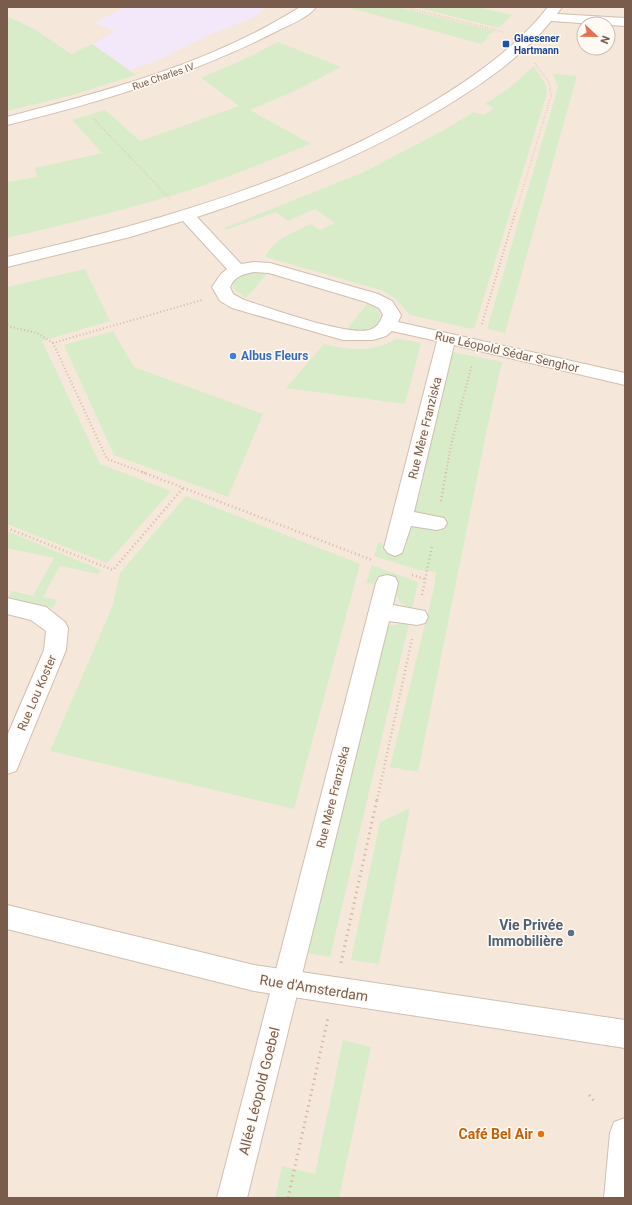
<svg xmlns="http://www.w3.org/2000/svg" width="632" height="1205" font-family="Roboto,sans-serif">
  <style>
    .residential { fill: #f5e8da; fill-rule: evenodd }
    .education { fill: #f3e8fa }
    .green { fill: #d8ecc9 }
    .lines { fill: none; stroke-linecap: round; stroke-linejoin: round }
    .minor-casing { stroke: #d1beb0; stroke-width: 2 }
    .tertiary-casing { stroke: #d1beb0; stroke-width: 2 }
    .path-far3 { stroke: #d9b8a5; stroke-width: 1.5; stroke-dasharray: 0.5 2; stroke-linecap: butt }
    .path-far2 { stroke: #d9b8a5; stroke-width: 2; stroke-dasharray: 1 2.5; stroke-linecap: butt }
    .path-far1 { stroke: #d9b8a5; stroke-width: 2.5; stroke-dasharray: 1 3; stroke-linecap: butt }
    .path { stroke: #d9b8a5; stroke-width: 3; stroke-dasharray: 1.5 4; stroke-linecap: butt }
    .minor { fill: #fff; fill-rule: evenodd }
    .tertiary { fill: #fff; fill-rule: evenodd }
    .transit-dot { fill: #1a4fb4; stroke: #fffaf3; stroke-width: 1.5 }
    .shop-dot { fill: #3f7fe0; stroke: #fffaf3; stroke-width: 1.5 }
    .service-dot { fill: #5c6f8a; stroke: #fffaf3; stroke-width: 1.5 }
    .food-dot { fill: #e8710a; stroke: #fffaf3; stroke-width: 1.5 }
    .labels { text-anchor: middle; stroke-width: 3; stroke-linejoin: round; paint-order: stroke }
    .far-transit-label { font-size: 10px; font-weight: bold; fill: #164399; stroke: #fffaf3; text-anchor: start }
    .far-street-label { font-size: 10px; fill: #7a5c4d; stroke: #fffaf3 }
    .street-label { font-size: 12px; fill: #7a5c4d; stroke: #fffaf3 }
    .shop-label { font-size: 12px; font-weight: bold; fill: #366cbe; stroke: #fffaf3; text-anchor: start }
    .near-service-label { font-size: 14px; font-weight: bold; fill: #4e5e75; stroke: #fffaf3; text-anchor: end }
    .near-street-label { font-size: 14px; fill: #7a5c4d; stroke: #fffaf3 }
    .near-food-label { font-size: 14px; font-weight: bold; fill: #c56008; stroke: #fffaf3; text-anchor: end }
  </style>
  <rect width="100%" height="100%" fill="#fdf6ec"/>
  <!-- residential -->
  <path class="residential" d="M 7,7 L 625,7 L 625,1198 L 7,1198 ZM 584,24 L 608,24 L 608,48 L 584,48 Z"/>
  <!-- education -->
  <path class="education" d="M 125,7 L 266,7 L 253,18 L 208,35 L 160,59 L 130,70 L 92,44 L 116,31 L 95,23 Z"/>
  <!-- green -->
  <g class="green">
    <path d="M 347,7 L 398,7 L 495,31 L 486,36 L 489,37 L 481,44 Z"/>
    <path d="M 415,7 L 477,7 L 512,15 L 499,28 Z"/>
    <path d="M 7,16 L 36,30 L 71,54 L 92,44 L 136,75 L 73,95 L 7,111 Z"/>
    <path d="M 278,42 L 341,67 L 297,90 L 250,110 L 311,144 C 265,162 220,181 174,195 C 119,211 63,225 7,238 L 7,182 L 37,177 L 35,168 L 102,153 L 72,120 L 105,110 L 140,141 L 239,106 L 201,78 L 249,57 Z"/>
    <path d="M 534,66 L 546,85 L 547,93 L 475,326 L 472,329 L 410,315 L 396,299 L 381,290 L 265,257 C 274,239 294,232 311,224 L 320,230 L 335,223 L 315,209 L 288,221 L 276,212 L 226,230 L 224,228 L 364,172 L 442,131 L 474,112 L 484,115 L 494,108 L 485,104 L 508,89 Z"/>
    <path d="M 553,74 L 577,76 L 505,333 L 487,329 L 558,87 Z"/>
    <path d="M 85,269 L 110,321 L 42,341 L 100,464 L 171,491 L 107,563 L 7,524 L 7,287 Z"/>
    <path d="M 258,272 L 267,274 L 246,298 L 233,288 L 233,281 C 240,274 248,272 258,272 Z"/>
    <path d="M 367,304 L 375,308 L 380,314 C 380,331 359,332 347,329 Z"/>
    <path d="M 113,331 L 134,367 L 263,414 L 228,497 L 114,455 L 64,345 Z"/>
    <path d="M 396,339 L 400,339 L 421,343 L 405,404 L 286,388 L 324,344 C 349,350 373,353 396,339 Z"/>
    <path d="M 453,352 L 502,362 L 488,424 L 418,772 L 390,767 L 434,588 L 436,572 L 418,570 L 374,556 L 378,542 L 389,546 L 405,548 Z"/>
    <path d="M 186,496 L 360,564 L 294,809 L 50,751 L 113,605 L 120,573 Z"/>
    <path d="M 7,531 L 101,570 L 98,574 L 60,566 L 43,597 L 57,600 L 53,608 L 8,597 L 12,591 L 33,596 L 54,558 L 7,548 Z"/>
    <path d="M 372,565 L 418,582 L 412,609 L 400,603 L 395,592 L 382,580 L 375,581 L 374,584 L 366,583 Z"/>
    <path d="M 409,623 L 330,957 L 308,953 L 385,626 Z"/>
    <path d="M 410,808 L 379,964 L 351,960 L 380,822 Z"/>
    <path d="M 343,1040 L 371,1047 L 339,1198 L 275,1198 L 282,1166 L 315,1174 Z"/>
  </g>
  <g class="lines">
    <defs>
      <g id="minor">
        <path d="M 300,7 L 316,7 C 308,18 289,25 277,31 C 192,75 100,102 7,125 L 7,117 C 107,91 212,63 300,7 Z"/>
        <path d="M 548,7 L 562,7 L 557,14 L 625,18 L 625,26 L 551,21 C 522,57 482,84 443,108 C 365,155 283,189 197,217 L 241,264 L 254,262 L 270,263 L 378,294 L 392,301 L 401,315 L 398,322 L 625,373 L 625,385 L 454,345 L 414,512 L 444,518 L 447,523 L 444,528 L 437,530 L 411,526 L 402,553 L 395,556 L 388,553 L 384,548 L 437,341 L 392,331 L 386,336 L 373,340 L 343,340 L 232,308 L 220,301 L 212,287 L 221,274 L 227,269 L 183,221 L 130,237 L 7,267 L 7,257 C 152,223 297,183 426,106 C 471,79 515,49 548,7 ZM 254,272 L 269,273 L 366,302 L 379,308 L 383,315 C 380,322 377,328 369,330 C 346,336 270,308 244,300 L 233,294 L 230,287 C 235,276 243,274 254,272 Z"/>
        <path d="M 387,575 L 395,577 L 398,583 L 393,605 L 425,611 L 428,617 L 425,623 L 417,625 L 389,621 L 247,1198 L 217,1198 L 376,583 L 379,577 Z"/>
        <path d="M 7,598 L 46,607 L 65,622 L 68,628 L 66,650 L 19,764 L 16,771 L 7,774 L 7,736 L 44,650 L 46,631 L 31,620 L 7,614 Z"/>
        <path d="M 625,1118 L 625,1198 L 604,1198 L 610,1133 L 614,1122 Z"/>
      </g>
      <path id="tertiary" d="M 7,905 L 254,965 L 625,1020 L 625,1048 L 254,991 L 7,929 Z"/>
    </defs>
    <!-- minor casing -->
    <use href="#minor" class="minor-casing"/>
    <!-- tertiary casing -->
    <use href="#tertiary" class="tertiary-casing"/>
    <!-- path-far3 -->
    <g class="path-far3">
      <path d="M 405,7 L 504,32"/>
      <path d="M 94,119 L 170,199"/>
      <path d="M 516,211 L 551,96 L 549,82 L 534,62"/>
    </g>
    <!-- path-far2 -->
    <g class="path-far2">
      <path d="M 482,324 L 516,210"/>
      <path d="M 7,326 L 37,333 L 53,343"/>
      <path d="M 145,473 L 107,459 L 53,343 L 202,300"/>
      <path d="M 446,473 L 451,445 L 472,364"/>
    </g>
    <!-- path-far1 -->
    <g class="path-far1">
      <path d="M 142,472 L 372,560"/>
      <path d="M 441,501 L 446,472"/>
      <path d="M 7,528 L 113,570 L 183,488"/>
      <path d="M 412,575 L 425,579"/>
      <path d="M 422,595 L 432,546"/>
      <path d="M 377,800 L 412,639"/>
    </g>
    <!-- path -->
    <g class="path">
      <path d="M 341,963 L 377,799"/>
      <path d="M 589,1095 L 595,1102"/>
      <path d="M 288,1198 L 328,1018"/>
    </g>
    <!-- minor -->
    <use href="#minor" class="minor"/>
    <!-- tertiary -->
    <use href="#tertiary" class="tertiary"/>
  </g>
  <!-- markers -->
  <rect class="transit-dot" x="502" y="40" width="8" height="8" rx="2"/>
  <circle class="shop-dot" cx="233" cy="356" r="4"/>
  <circle class="service-dot" cx="571" cy="933" r="4"/>
  <circle class="food-dot" cx="541" cy="1134" r="4"/>
  <g class="labels">
    <!-- far-transit labels -->
    <g class="far-transit-label">
      <text x="514" y="42">Glaesener<tspan x="514" dy="12">Hartmann</tspan></text>
    </g>
    <!-- far-street labels -->
    <g class="far-street-label">
      <text transform="translate(163 76) rotate(-19)" y="4">Rue Charles IV</text>
    </g>
    <!-- street labels -->
    <g class="street-label">
      <text transform="translate(507 352) rotate(13)" y="4">Rue Léopold Sédar Senghor</text>
      <text transform="translate(425 428) rotate(-76)" y="4">Rue Mère Franziska</text>
      <text transform="translate(37 693) rotate(-67)" y="4">Rue Lou Koster</text>
      <text transform="translate(333 797) rotate(-76)" y="4">Rue Mère Franziska</text>
    </g>
    <!-- shop labels -->
    <g class="shop-label">
      <text x="241" y="360">Albus Fleurs</text>
    </g>
    <!-- near-service labels -->
    <g class="near-service-label">
      <text x="563" y="930">Vie Privée<tspan x="563" dy="16">Immobilière</tspan></text>
    </g>
    <!-- near-street labels -->
    <g class="near-street-label">
      <text transform="translate(314 988) rotate(9)" y="5">Rue d'Amsterdam</text>
      <text transform="translate(259 1091) rotate(-76)" y="5">Allée Léopold Goebel</text>
    </g>
    <!-- near-food labels -->
    <g class="near-food-label">
      <text x="533" y="1139">Café Bel Air</text>
    </g>
  </g>
  <!-- border -->
  <rect width="632" height="1205" fill="none" stroke="#7a5c4d" stroke-width="16"/>
  <!-- north arrow -->
  <g transform="translate(596 36) rotate(112)"><circle r="19" fill="#fffaf3" stroke="#cabbb1"/>
  <path d="M0-3L7 15L0 10L-7 15Z" fill="#e76f51"/>
  <text y="-6" font-size="11" font-weight="bold" text-anchor="middle" fill="#7a5c4d">N</text>
  </g>
</svg>
